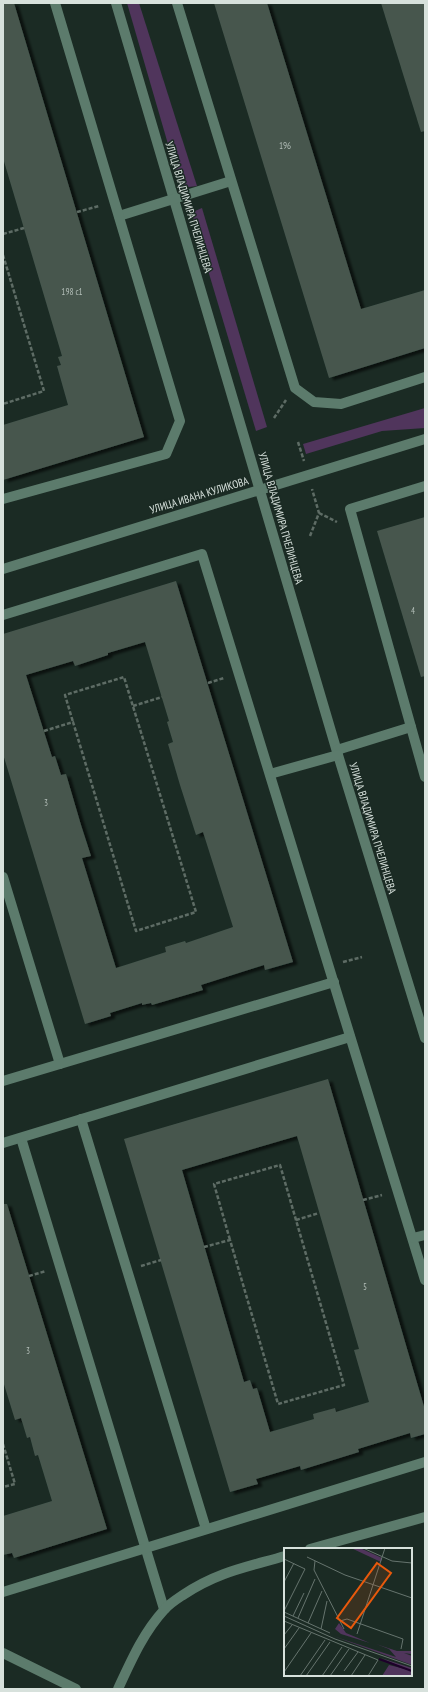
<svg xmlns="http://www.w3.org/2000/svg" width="428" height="1692" font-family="'PT Sans Narrow',sans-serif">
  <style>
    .green { fill: #50355c }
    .building { fill: #46574e; fill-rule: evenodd; filter: url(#shadow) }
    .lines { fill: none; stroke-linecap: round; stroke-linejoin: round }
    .path { stroke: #5e6c65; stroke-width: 2.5; stroke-dasharray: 4 2; stroke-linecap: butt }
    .minor { stroke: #5c7b6c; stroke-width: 10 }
    .labels { text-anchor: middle; stroke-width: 3; stroke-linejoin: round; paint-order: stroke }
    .number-label { font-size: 9px; fill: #b3beb8 }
    .street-label { font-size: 11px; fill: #d7e1dc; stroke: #1b2b24 }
    .inset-river { fill: none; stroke: #1e002a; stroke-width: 2 }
    .inset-road { fill: none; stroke: #66746e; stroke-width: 1 }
    .view { fill: #e8590c; fill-opacity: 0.15; stroke: #e8590c; stroke-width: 2 }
    .inset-edge { fill: none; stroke: #d7e1dc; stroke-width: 2 }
  </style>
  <defs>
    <filter id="shadow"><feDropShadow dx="4.5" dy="2.5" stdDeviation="1" flood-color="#0009"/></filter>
  </defs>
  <rect width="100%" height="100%" fill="#1b2b24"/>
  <!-- green -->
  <g class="green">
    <path d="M 127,3 L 139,3 L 197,186 L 189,187 L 179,182 Z"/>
    <path d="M 202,208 L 267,427 L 256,431 L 193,220 L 195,211 Z"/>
    <path d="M 425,408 L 425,428 L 382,431 L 306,454 L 303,444 Z"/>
  </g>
  <!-- building -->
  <g class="building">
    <path d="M 3,3 L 14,3 L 144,437 L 3,480 L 3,425 L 68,405 L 57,366 L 61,365 L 58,357 L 62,356 L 3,158 Z"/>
    <path d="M 214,3 L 267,3 L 361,309 L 425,290 L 425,348 L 329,378 Z"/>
    <path d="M 381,3 L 425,3 L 425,131 L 421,132 Z"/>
    <path d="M 425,517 L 425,676 L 421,677 L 377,531 Z"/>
    <path d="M 176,581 L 293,962 L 265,970 L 264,965 L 201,985 L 203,990 L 152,1005 L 151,1003 L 142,1005 L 142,1003 L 110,1013 L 111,1016 L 85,1024 L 3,754 L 3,634 ZM 145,642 L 169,721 L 167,722 L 173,742 L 168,744 L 180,785 L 196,835 L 203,832 L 233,927 L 186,943 L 185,941 L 165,947 L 166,952 L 116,968 L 82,858 L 91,856 L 81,825 L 66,774 L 61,775 L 55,756 L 52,757 L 26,675 L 73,661 L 75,666 L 108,655 L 108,653 Z"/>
    <path d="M 328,1079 L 425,1410 L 425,1434 L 411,1438 L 410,1433 L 358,1449 L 359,1452 L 301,1470 L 300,1466 L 256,1479 L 258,1484 L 230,1492 L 124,1139 ZM 297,1136 L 359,1349 L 354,1350 L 369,1402 L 336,1412 L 335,1408 L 313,1414 L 314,1419 L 270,1432 L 257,1388 L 253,1389 L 250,1380 L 244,1382 L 182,1170 Z"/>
    <path d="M 3,1204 L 7,1204 L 107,1529 L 14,1558 L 12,1553 L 3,1555 L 3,1516 L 52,1501 L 38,1455 L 35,1456 L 30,1437 L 27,1438 L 21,1418 L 15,1420 L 3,1381 Z"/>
  </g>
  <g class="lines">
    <!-- path -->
    <g class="path">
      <path d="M 77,212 L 99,206"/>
      <path d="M 3,234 L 24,228"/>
      <path d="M 3,255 L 44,391 L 3,404"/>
      <path d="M 274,418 L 286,400"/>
      <path d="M 298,442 L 304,461"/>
      <path d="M 319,513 L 337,522"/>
      <path d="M 310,536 L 319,513 L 312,489"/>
      <path d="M 208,683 L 224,678"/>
      <path d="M 133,706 L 162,697"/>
      <path d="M 44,731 L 73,722 L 136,931 L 196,912 L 124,677 L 65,695 L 73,722"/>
      <path d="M 343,962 L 362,957"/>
      <path d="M 363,1200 L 382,1195"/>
      <path d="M 296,1220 L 319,1213"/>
      <path d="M 204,1247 L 230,1240 L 278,1404 L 344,1385 L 280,1165 L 214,1184 L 230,1240"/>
      <path d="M 141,1266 L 161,1260"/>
      <path d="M 29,1276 L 46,1271"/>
      <path d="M 3,1444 L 15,1484 L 3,1487"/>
    </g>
    <!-- minor -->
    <g class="minor">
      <path d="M 116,3 L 338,755 L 425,1038"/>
      <path d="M 177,3 L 295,388 L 314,402 L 341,404 L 425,377"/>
      <path d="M 119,216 L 231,181"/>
      <path d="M 425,486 L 350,509 L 425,777"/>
      <path d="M 3,499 L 166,454 L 180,421 L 55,3"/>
      <path d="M 3,569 L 425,439"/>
      <path d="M 3,615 L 202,554 L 425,1280"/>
      <path d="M 337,750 L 411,727"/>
      <path d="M 270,774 L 338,755"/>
      <path d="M 3,877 L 60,1064"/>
      <path d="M 3,1081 L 334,982"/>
      <path d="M 81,1119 L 206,1529"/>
      <path d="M 21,1138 L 164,1609"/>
      <path d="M 3,1143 L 350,1037"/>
      <path d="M 413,1238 L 425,1235"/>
      <path d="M 310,1549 L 425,1517"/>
      <path d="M 3,1592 L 425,1462"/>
      <path d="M 3,1653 L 76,1689"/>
      <path d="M 118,1689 C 131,1661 143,1633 164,1610 C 169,1604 177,1599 183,1595 C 217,1572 247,1567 285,1556"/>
    </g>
  </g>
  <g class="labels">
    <!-- number labels -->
    <g class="number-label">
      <text x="285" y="149">196</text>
      <text x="72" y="295">198 с1</text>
      <text x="413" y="614">4</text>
      <text x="46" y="806">3</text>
      <text x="365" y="1290">5</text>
      <text x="28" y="1354">3</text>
    </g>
    <!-- street labels -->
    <g class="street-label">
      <text transform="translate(189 207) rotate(73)" y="4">УЛИЦА ВЛАДИМИРА ПЧЕЛИНЦЕВА</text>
      <text transform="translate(199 495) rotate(-17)" y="4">УЛИЦА ИВАНА КУЛИКОВА</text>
      <text transform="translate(281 518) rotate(74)" y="4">УЛИЦА ВЛАДИМИРА ПЧЕЛИНЦЕВА</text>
      <text transform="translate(373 828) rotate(73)" y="4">УЛИЦА ВЛАДИМИРА ПЧЕЛИНЦЕВА</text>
    </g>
  </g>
  <!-- overview -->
  <g transform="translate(284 1548)">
    <rect width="128" height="128" fill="#1b2b24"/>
    <path d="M 67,0 L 76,0 L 98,10 L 97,14 ZM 55,75 L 62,85 L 86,95 L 57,86 L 51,81 ZM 49,88 L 112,109 L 105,101 L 92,96 L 113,103 L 128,103 L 127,106 L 120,105 L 128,108 L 128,117 ZM 97,110 L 128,120 L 128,128 L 98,128 L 105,117 L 125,122 Z" fill="#50355c"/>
    <path class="inset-river" d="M 95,111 L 128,123"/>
    <path class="inset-road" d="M 79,0 L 108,13 L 128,15M 23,9 L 61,27 L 128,50M 0,11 L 21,21 L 0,63M 31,13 L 30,22 L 60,81M 0,34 L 10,15M 0,64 L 46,85M 0,68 L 51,91 L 128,118M 9,68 L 20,45M 14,70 L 31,31M 0,73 L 94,112 L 84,128M 56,73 L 63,71 L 119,91 L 117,101M 24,75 L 38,43M 37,81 L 43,53M 73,86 L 101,0M 0,87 L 8,77M 0,101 L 15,80M 60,123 L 74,104M 0,124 L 27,85M 16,128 L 41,92M 22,128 L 46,94M 38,128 L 58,99M 46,128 L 65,101M 67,128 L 81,107"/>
    <path class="view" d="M 93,15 L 107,25 L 67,80 L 53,70 Z"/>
    <rect width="128" height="128" class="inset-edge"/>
  </g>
  <!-- border -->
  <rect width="428" height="1692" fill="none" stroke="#d7e1dc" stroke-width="8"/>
</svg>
